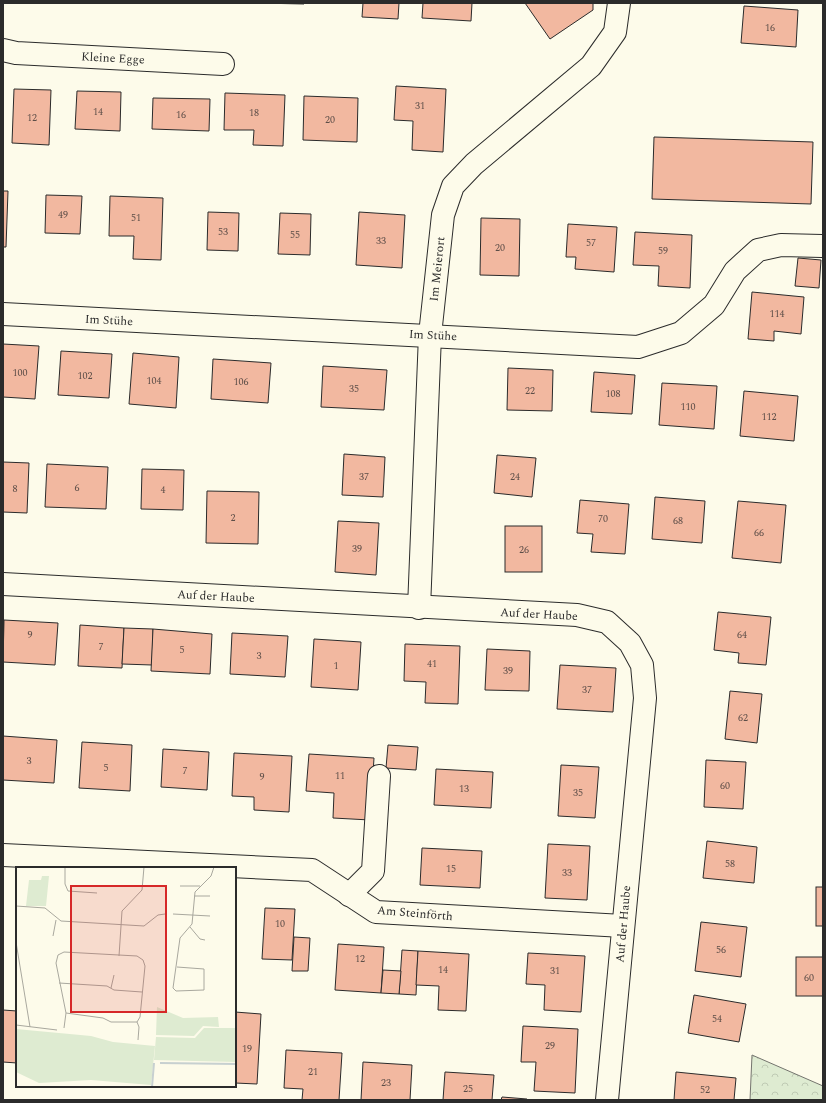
<svg xmlns="http://www.w3.org/2000/svg" width="826" height="1103" font-family="Spectral,serif">
  <style>
    .park { fill: url(#park-crowns); stroke: #74746e }
    .building { fill: #f2b8a0; stroke: #2b2b2b }
    .lines { fill: none; stroke-linecap: round; stroke-linejoin: round }
    .minor-casing { stroke: #2b2b2b; stroke-width: 24 }
    .minor { stroke: #fdfbea; stroke-width: 22 }
    .labels { text-anchor: middle; stroke-width: 3; stroke-linejoin: round; paint-order: stroke }
    .number-label { font-size: 10px; fill: #5d4e48 }
    .street-label { font-size: 12px; fill: #2b2b2b; stroke: #fdfbea }
    .inset-river { fill: none; stroke: #c7d0d0; stroke-width: 2 }
    .inset-road { fill: none; stroke: #a9a89e; stroke-width: 1 }
    .view { fill: #d62828; fill-opacity: 0.15; stroke: #d62828; stroke-width: 2 }
    .inset-edge { fill: none; stroke: #2b2b2b; stroke-width: 2 }
  </style>
  <defs>
    <pattern id="park-crowns" width="20" height="18" patternUnits="userSpaceOnUse"><rect width="20" height="18" fill="#deebd1"/><path d="M2 6a3 3 0 1 1 6 0M12 15a3 3 0 1 1 6 0" fill="none" stroke="#bfcab4"/></pattern>
  </defs>
  <rect width="100%" height="100%" fill="#fdfbea"/>
  <!-- park -->
  <path class="park" d="M 752,1055 L 823,1086 L 823,1100 L 750,1100 Z"/>
  <!-- building -->
  <g class="building">
    <path d="M 258,3 L 304,3 L 304,4 Z"/>
    <path d="M 363,3 L 399,3 L 398,19 L 362,17 Z"/>
    <path d="M 423,3 L 472,3 L 471,21 L 422,18 Z"/>
    <path d="M 525,3 L 593,3 L 593,10 L 550,39 Z"/>
    <path d="M 744,6 L 798,10 L 796,47 L 741,43 Z"/>
    <path d="M 396,86 L 446,89 L 443,152 L 412,150 L 413,121 L 394,120 Z"/>
    <path d="M 14,89 L 51,90 L 49,145 L 12,143 Z"/>
    <path d="M 77,91 L 121,92 L 120,131 L 75,129 Z"/>
    <path d="M 225,93 L 285,95 L 283,146 L 253,145 L 254,130 L 224,130 Z"/>
    <path d="M 304,96 L 358,98 L 357,142 L 303,140 Z"/>
    <path d="M 153,98 L 210,99 L 209,131 L 152,129 Z"/>
    <path d="M 654,137 L 813,142 L 811,204 L 652,199 Z"/>
    <path d="M 3,191 L 8,191 L 6,247 L 3,247 Z"/>
    <path d="M 46,195 L 82,196 L 80,234 L 45,233 Z"/>
    <path d="M 110,196 L 163,198 L 161,260 L 133,259 L 134,236 L 109,236 Z"/>
    <path d="M 208,212 L 239,213 L 238,251 L 207,250 Z"/>
    <path d="M 359,212 L 405,215 L 402,268 L 356,265 Z"/>
    <path d="M 280,213 L 311,214 L 310,255 L 278,254 Z"/>
    <path d="M 481,218 L 520,219 L 519,276 L 480,275 Z"/>
    <path d="M 568,224 L 617,227 L 614,272 L 575,269 L 576,257 L 566,257 Z"/>
    <path d="M 635,232 L 692,235 L 690,288 L 658,286 L 659,266 L 633,265 Z"/>
    <path d="M 798,258 L 821,260 L 819,288 L 795,286 Z"/>
    <path d="M 752,292 L 804,297 L 801,334 L 774,331 L 774,341 L 748,339 Z"/>
    <path d="M 3,344 L 39,346 L 35,399 L 3,397 Z"/>
    <path d="M 61,351 L 112,354 L 109,398 L 58,395 Z"/>
    <path d="M 133,353 L 179,357 L 176,408 L 129,404 Z"/>
    <path d="M 213,359 L 271,363 L 268,403 L 211,399 Z"/>
    <path d="M 323,366 L 387,370 L 384,410 L 321,407 Z"/>
    <path d="M 508,368 L 553,370 L 552,411 L 507,410 Z"/>
    <path d="M 594,372 L 635,375 L 632,414 L 591,412 Z"/>
    <path d="M 662,383 L 717,386 L 714,429 L 659,425 Z"/>
    <path d="M 744,391 L 798,396 L 794,441 L 740,436 Z"/>
    <path d="M 344,454 L 385,457 L 383,497 L 342,495 Z"/>
    <path d="M 497,455 L 536,458 L 532,497 L 494,493 Z"/>
    <path d="M 3,462 L 29,463 L 27,513 L 3,512 Z"/>
    <path d="M 47,464 L 108,467 L 106,509 L 45,507 Z"/>
    <path d="M 142,469 L 184,470 L 183,510 L 141,509 Z"/>
    <path d="M 207,491 L 259,492 L 258,544 L 206,543 Z"/>
    <path d="M 655,497 L 705,501 L 702,543 L 652,539 Z"/>
    <path d="M 580,500 L 629,504 L 625,554 L 591,552 L 593,534 L 577,533 Z"/>
    <path d="M 738,501 L 786,505 L 781,563 L 732,558 Z"/>
    <path d="M 338,521 L 379,523 L 376,575 L 335,572 Z"/>
    <rect x="505" y="526" width="37" height="46"/>
    <path d="M 718,612 L 771,617 L 766,665 L 738,663 L 739,653 L 714,650 Z"/>
    <path d="M 4,620 L 58,623 L 55,665 L 3,662 Z"/>
    <path d="M 80,625 L 124,628 L 122,668 L 78,666 Z"/>
    <path d="M 124,628 L 153,629 L 152,665 L 122,664 Z"/>
    <path d="M 153,629 L 212,634 L 210,674 L 151,671 Z"/>
    <path d="M 232,633 L 288,636 L 285,677 L 230,674 Z"/>
    <path d="M 314,639 L 361,642 L 358,690 L 311,687 Z"/>
    <path d="M 405,644 L 460,646 L 458,704 L 425,703 L 426,682 L 404,681 Z"/>
    <path d="M 487,649 L 530,651 L 529,691 L 485,690 Z"/>
    <path d="M 560,665 L 616,668 L 613,712 L 557,709 Z"/>
    <path d="M 730,691 L 762,694 L 757,743 L 725,739 Z"/>
    <path d="M 3,736 L 57,740 L 54,783 L 3,780 Z"/>
    <path d="M 82,742 L 132,745 L 130,791 L 79,788 Z"/>
    <path d="M 388,745 L 418,747 L 416,770 L 386,768 Z"/>
    <path d="M 163,749 L 209,752 L 207,790 L 161,787 Z"/>
    <path d="M 234,753 L 292,756 L 289,812 L 254,810 L 254,797 L 232,796 Z"/>
    <path d="M 309,754 L 374,758 L 370,820 L 333,818 L 334,793 L 306,791 Z"/>
    <path d="M 706,760 L 746,762 L 743,809 L 704,807 Z"/>
    <path d="M 561,765 L 599,767 L 595,818 L 558,816 Z"/>
    <path d="M 436,769 L 493,772 L 491,808 L 434,805 Z"/>
    <path d="M 707,841 L 757,847 L 754,883 L 703,878 Z"/>
    <path d="M 548,844 L 590,846 L 587,900 L 545,898 Z"/>
    <path d="M 422,848 L 482,851 L 480,888 L 420,885 Z"/>
    <rect x="816" y="887" width="7" height="39"/>
    <path d="M 265,908 L 295,909 L 292,960 L 262,959 Z"/>
    <path d="M 701,922 L 747,927 L 741,977 L 695,971 Z"/>
    <path d="M 294,937 L 310,938 L 308,971 L 292,971 Z"/>
    <path d="M 338,944 L 384,947 L 381,993 L 335,990 Z"/>
    <path d="M 402,950 L 418,951 L 416,995 L 399,994 Z"/>
    <path d="M 418,951 L 469,954 L 466,1011 L 438,1010 L 439,986 L 416,985 Z"/>
    <path d="M 528,953 L 585,956 L 581,1012 L 544,1010 L 545,985 L 526,984 Z"/>
    <rect x="796" y="957" width="27" height="39"/>
    <path d="M 383,970 L 401,971 L 399,994 L 381,993 Z"/>
    <path d="M 694,995 L 746,1004 L 739,1042 L 688,1033 Z"/>
    <path d="M 3,1010 L 17,1011 L 17,1063 L 3,1062 Z"/>
    <path d="M 235,1012 L 261,1014 L 257,1084 L 235,1083 Z"/>
    <path d="M 523,1026 L 578,1029 L 575,1093 L 534,1091 L 536,1062 L 521,1062 Z"/>
    <path d="M 286,1050 L 342,1053 L 339,1100 L 302,1100 L 303,1089 L 284,1088 Z"/>
    <path d="M 363,1062 L 412,1065 L 410,1100 L 361,1100 Z"/>
    <path d="M 445,1072 L 494,1075 L 492,1100 L 443,1100 Z"/>
    <path d="M 676,1072 L 736,1078 L 734,1100 L 674,1100 Z"/>
    <path d="M 502,1097 L 527,1099 L 527,1100 L 501,1100 Z"/>
  </g>
  <g class="lines">
    <defs>
      <g id="minor">
        <path d="M 3,50 L 16,53 L 223,64"/>
        <path d="M 3,314 L 638,347 L 681,333 L 714,305 L 735,271 L 758,250 L 781,245 L 822,246"/>
        <path d="M 3,584 L 577,615 L 607,622 L 630,643 L 642,665 L 645,698 L 607,1100"/>
        <path d="M 419,608 L 430,335 L 443,215 L 453,186 L 474,164 L 591,66 L 615,32 L 619,3"/>
        <path d="M 3,855 L 312,870 L 376,912 L 623,926"/>
        <path d="M 349,895 L 373,871 L 379,776"/>
      </g>
    </defs>
    <!-- minor casing -->
    <use href="#minor" class="minor-casing"/>
    <!-- minor -->
    <use href="#minor" class="minor"/>
  </g>
  <g class="labels">
    <!-- number labels -->
    <g class="number-label">
      <text x="770" y="31">16</text>
      <text x="420" y="109">31</text>
      <text x="98" y="115">14</text>
      <text x="254" y="116">18</text>
      <text x="181" y="118">16</text>
      <text x="32" y="121">12</text>
      <text x="330" y="123">20</text>
      <text x="63" y="218">49</text>
      <text x="136" y="221">51</text>
      <text x="223" y="235">53</text>
      <text x="295" y="238">55</text>
      <text x="381" y="244">33</text>
      <text x="591" y="246">57</text>
      <text x="500" y="251">20</text>
      <text x="663" y="254">59</text>
      <text x="777" y="317">114</text>
      <text x="20" y="376">100</text>
      <text x="85" y="379">102</text>
      <text x="154" y="384">104</text>
      <text x="241" y="385">106</text>
      <text x="354" y="392">35</text>
      <text x="530" y="394">22</text>
      <text x="613" y="397">108</text>
      <text x="688" y="410">110</text>
      <text x="769" y="420">112</text>
      <text x="364" y="480">37</text>
      <text x="515" y="480">24</text>
      <text x="77" y="491">6</text>
      <text x="15" y="492">8</text>
      <text x="163" y="493">4</text>
      <text x="233" y="521">2</text>
      <text x="603" y="522">70</text>
      <text x="678" y="524">68</text>
      <text x="759" y="536">66</text>
      <text x="357" y="552">39</text>
      <text x="524" y="553">26</text>
      <text x="30" y="638">9</text>
      <text x="742" y="638">64</text>
      <text x="101" y="650">7</text>
      <text x="182" y="653">5</text>
      <text x="259" y="659">3</text>
      <text x="432" y="667">41</text>
      <text x="336" y="669">1</text>
      <text x="508" y="674">39</text>
      <text x="587" y="693">37</text>
      <text x="743" y="721">62</text>
      <text x="29" y="764">3</text>
      <text x="106" y="771">5</text>
      <text x="185" y="774">7</text>
      <text x="340" y="779">11</text>
      <text x="262" y="780">9</text>
      <text x="725" y="789">60</text>
      <text x="464" y="792">13</text>
      <text x="578" y="796">35</text>
      <text x="730" y="867">58</text>
      <text x="451" y="872">15</text>
      <text x="567" y="876">33</text>
      <text x="280" y="927">10</text>
      <text x="721" y="953">56</text>
      <text x="360" y="962">12</text>
      <text x="443" y="973">14</text>
      <text x="555" y="974">31</text>
      <text x="809" y="981">60</text>
      <text x="717" y="1022">54</text>
      <text x="550" y="1049">29</text>
      <text x="247" y="1052">19</text>
      <text x="313" y="1075">21</text>
      <text x="386" y="1086">23</text>
      <text x="468" y="1092">25</text>
      <text x="705" y="1093">52</text>
    </g>
    <!-- street labels -->
    <g class="street-label">
      <text transform="translate(113 58) rotate(3)" y="4">Kleine Egge</text>
      <text transform="translate(437 269) rotate(-84)" y="4">Im Meierort</text>
      <text transform="translate(109 320) rotate(3)" y="4">Im Stühe</text>
      <text transform="translate(433 335) rotate(3)" y="4">Im Stühe</text>
      <text transform="translate(216 596) rotate(3)" y="4">Auf der Haube</text>
      <text transform="translate(539 614) rotate(3)" y="4">Auf der Haube</text>
      <text transform="translate(415 913) rotate(5)" y="4">Am Steinförth</text>
      <text transform="translate(623 924) rotate(-85)" y="4">Auf der Haube</text>
    </g>
  </g>
  <!-- overview -->
  <g transform="translate(16 867)">
    <rect width="220" height="220" fill="#fdfbea"/>
    <path d="M 0,162 L 75,169 L 97,175 L 139,179 L 135,218 L 75,213 L 23,216 L 0,205 Z" fill="#deebd1"/>
    <path d="M 188,161 L 220,161 L 220,195 L 138,193 L 140,170 L 179,171 Z" fill="#deebd1"/>
    <path d="M 26,9 L 33,9 L 30,39 L 10,39 L 13,13 L 25,13 ZM 141,140 L 167,151 L 202,150 L 203,160 L 187,159 L 178,169 L 140,168 Z" fill="#deebd1"/>
    <path class="inset-river" d="M 144,196 L 220,197M 136,220 L 138,196"/>
    <path class="inset-road" d="M 49,0 L 49,17 L 52,24 L 81,26M 164,19 L 184,19M 178,29 L 194,29M 0,39 L 29,41 L 45,54 L 128,59 L 142,48 L 149,47M 157,47 L 194,49M 174,60 L 184,72 L 189,73M 37,69 L 40,53M 0,75 L 14,160M 103,89 L 106,44 L 126,23 L 128,0M 161,100 L 188,102 L 188,123 L 160,124 L 157,121 L 164,71 L 176,57 L 179,25 L 195,9 L 198,0M 43,116 L 91,119 L 98,123 L 126,125M 95,121 L 98,108M 121,155 L 123,160 L 122,173M 0,158 L 41,163M 48,161 L 50,146 L 40,96 L 42,88 L 48,85 L 121,89 L 127,93 L 129,99 L 124,150 L 121,155 L 95,155 L 87,151 L 50,146"/>
    <path class="view" d="M 55,19 L 150,19 L 150,145 L 55,145 Z"/>
    <rect width="220" height="220" class="inset-edge"/>
  </g>
  <!-- border -->
  <rect width="826" height="1103" fill="none" stroke="#2b2b2b" stroke-width="8"/>
</svg>
